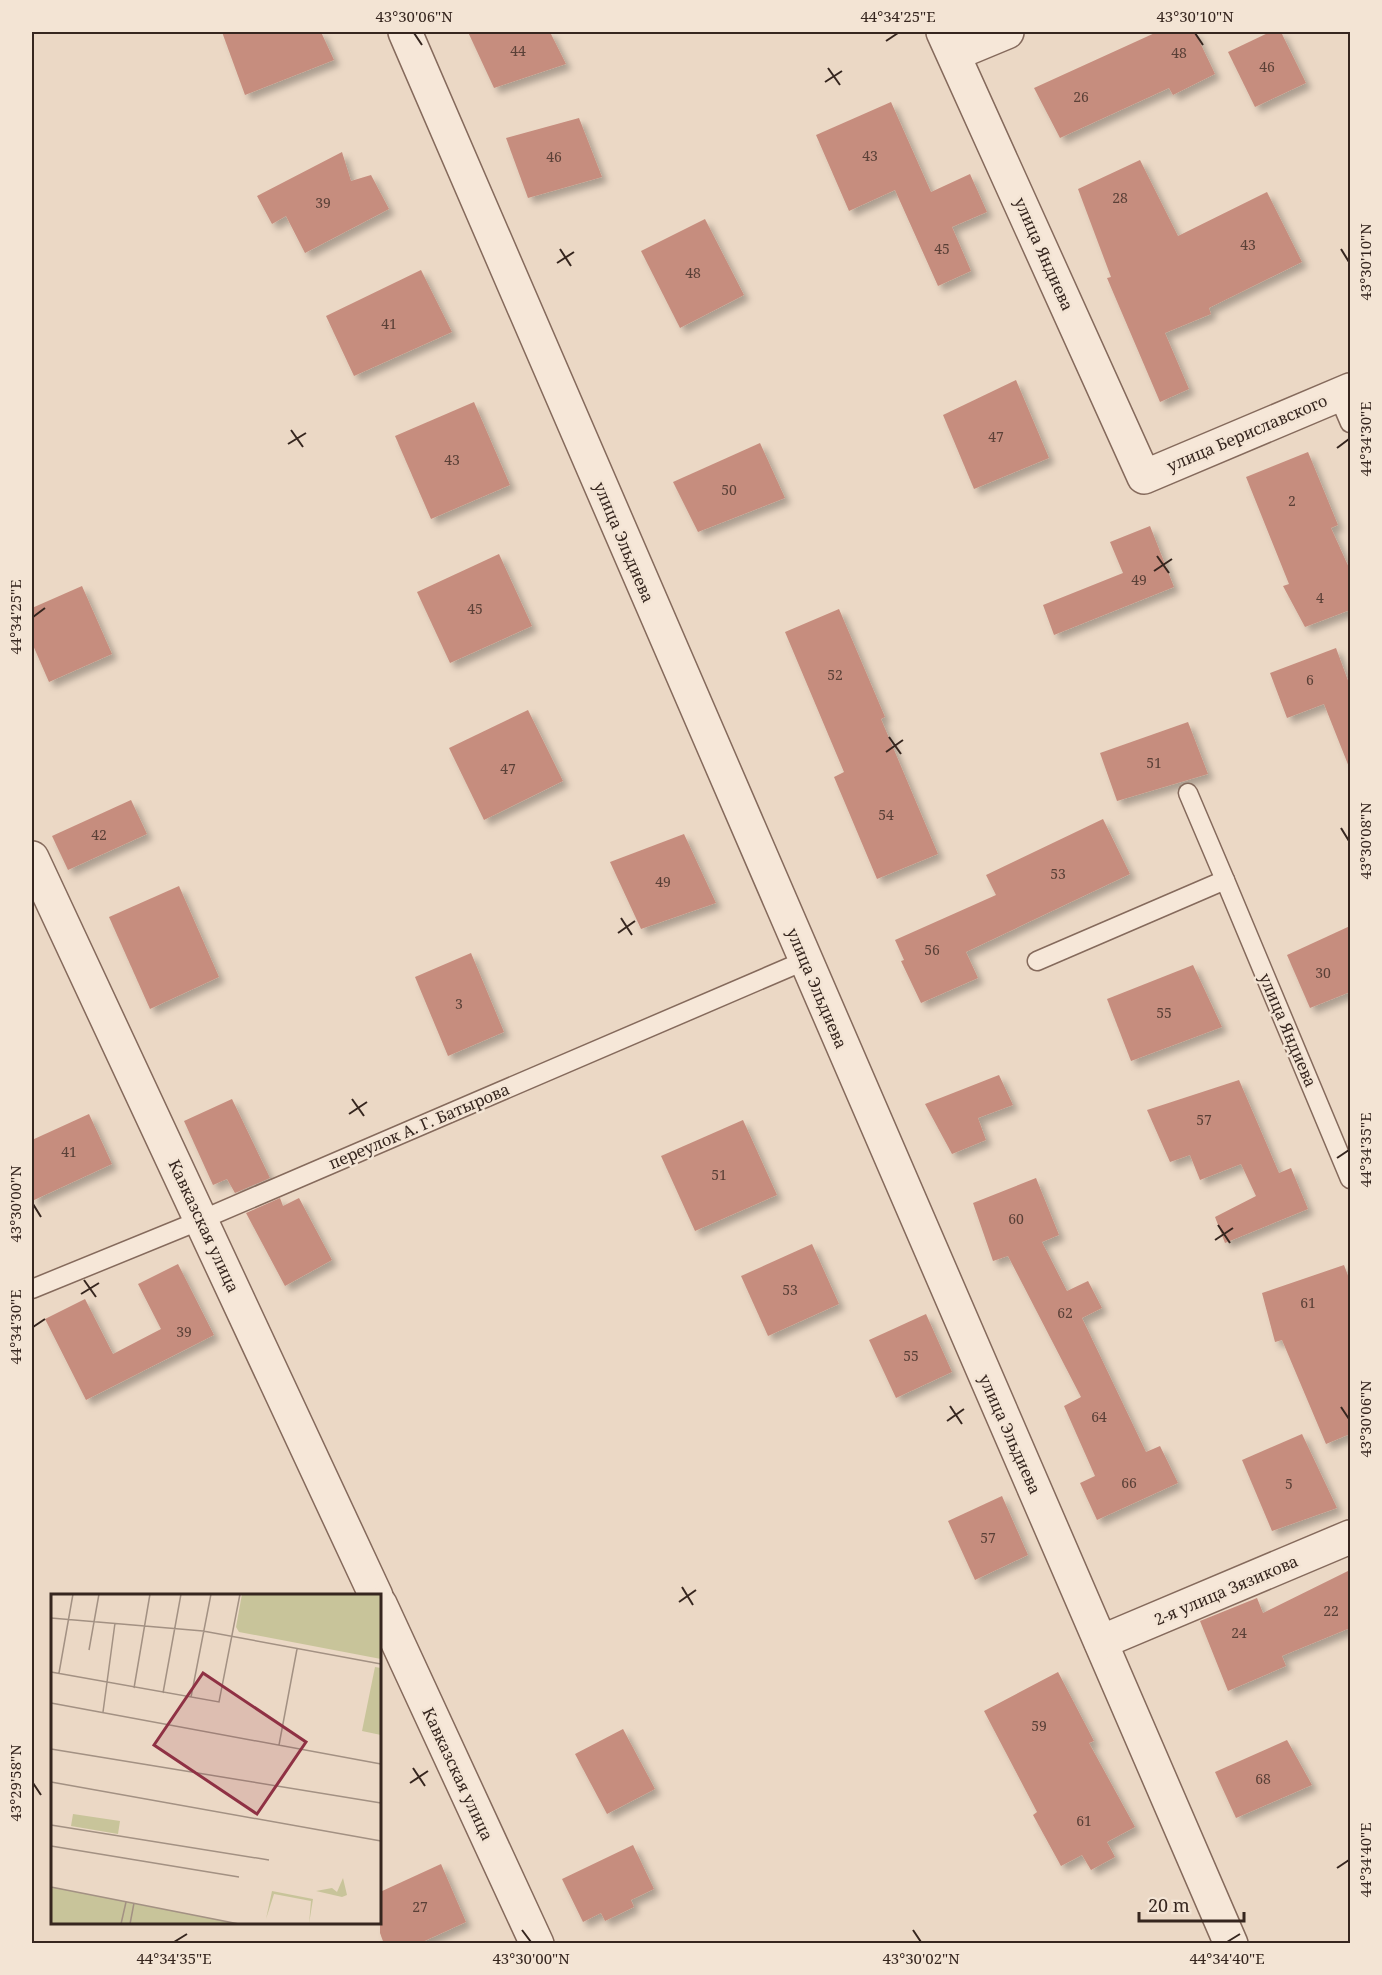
<svg xmlns="http://www.w3.org/2000/svg" width="1382" height="1975" font-family="'Noto Serif',serif">
  <style>
    .building { fill: #c68d7e; filter: url(#shadow) }
    .lines { fill: none; stroke-linecap: round; stroke-linejoin: round }
    .lane-casing { stroke: #856a5c; stroke-width: 21 }
    .street-casing { stroke: #856a5c; stroke-width: 36 }
    .lane { stroke: #f6e7d8; stroke-width: 18 }
    .street { stroke: #f6e7d8; stroke-width: 33 }
    .ticks { fill: none; stroke: #36261f; stroke-width: 2 }
    .labels { text-anchor: middle; stroke-width: 5; stroke-linejoin: round; paint-order: stroke }
    .number-label { font-size: 14px; fill: #5a4037 }
    .street-label { font-size: 16px; fill: #36261f; stroke: #f3e4d4 }
    .inset-road { fill: none; stroke: #a39183; stroke-width: 1.5 }
    .view { fill: #8f3144; fill-opacity: 0.15; stroke: #8f3144; stroke-width: 3 }
    .inset-edge { fill: none; stroke: #36261f; stroke-width: 3 }
    .neatline { fill: none; stroke: #36261f; stroke-width: 2 }
    .ticks-label { font-size: 15px; text-anchor: middle; fill: #36261f }
  </style>
  <defs>
    <filter id="shadow"><feDropShadow dx="5.5" dy="5.5" stdDeviation="3" flood-color="#0004"/></filter>
  </defs>
  <rect width="100%" height="100%" fill="#ebd8c5"/>
  <!-- building -->
  <g class="building">
    <path d="M 222,32 L 321,32 L 334,60 L 245,95 Z"/>
    <path d="M 468,32 L 550,32 L 566,64 L 494,88 Z"/>
    <path d="M 1157,32 L 1195,32 L 1215,74 L 1173,95 L 1169,88 L 1060,138 L 1034,88 Z"/>
    <path d="M 1270,32 L 1281,32 L 1306,83 L 1255,107 L 1228,52 Z"/>
    <path d="M 891,102 L 931,192 L 970,174 L 987,212 L 952,227 L 971,271 L 938,286 L 895,190 L 849,211 L 816,135 Z"/>
    <path d="M 579,118 L 602,177 L 528,198 L 506,138 Z"/>
    <path d="M 342,152 L 351,181 L 371,175 L 389,209 L 305,253 L 286,216 L 272,224 L 257,196 Z"/>
    <path d="M 1140,160 L 1178,236 L 1267,192 L 1302,262 L 1209,308 L 1211,314 L 1165,333 L 1189,389 L 1160,402 L 1107,278 L 1111,277 L 1078,189 Z"/>
    <path d="M 705,219 L 744,295 L 680,328 L 641,251 Z"/>
    <path d="M 421,270 L 452,332 L 354,376 L 326,316 Z"/>
    <path d="M 1016,380 L 1049,458 L 974,489 L 943,415 Z"/>
    <path d="M 474,402 L 510,485 L 431,519 L 395,436 Z"/>
    <path d="M 760,443 L 785,498 L 698,532 L 673,482 Z"/>
    <path d="M 1308,452 L 1338,525 L 1331,528 L 1350,570 L 1350,610 L 1305,627 L 1283,586 L 1289,584 L 1246,477 Z"/>
    <path d="M 1150,526 L 1174,587 L 1054,635 L 1043,605 L 1123,573 L 1110,542 Z"/>
    <path d="M 499,554 L 532,626 L 450,663 L 417,592 Z"/>
    <path d="M 82,586 L 112,654 L 49,682 L 32,643 L 32,608 Z"/>
    <path d="M 839,609 L 885,717 L 881,719 L 938,854 L 877,879 L 834,777 L 844,772 L 785,632 Z"/>
    <path d="M 1336,648 L 1350,686 L 1349,767 L 1324,704 L 1287,718 L 1270,673 Z"/>
    <path d="M 528,710 L 563,781 L 484,820 L 449,748 Z"/>
    <path d="M 1188,722 L 1208,774 L 1117,801 L 1100,753 Z"/>
    <path d="M 131,800 L 147,834 L 68,870 L 52,836 Z"/>
    <path d="M 1103,819 L 1130,874 L 966,952 L 978,978 L 921,1003 L 901,961 L 904,960 L 895,940 L 996,895 L 986,875 Z"/>
    <path d="M 684,834 L 716,903 L 641,929 L 610,862 Z"/>
    <path d="M 179,886 L 219,977 L 150,1009 L 109,917 Z"/>
    <path d="M 1350,926 L 1350,992 L 1310,1008 L 1287,955 Z"/>
    <path d="M 471,953 L 504,1032 L 448,1056 L 415,977 Z"/>
    <path d="M 1193,965 L 1222,1027 L 1131,1061 L 1107,999 Z"/>
    <path d="M 999,1075 L 1013,1105 L 978,1118 L 986,1140 L 952,1154 L 925,1104 Z"/>
    <path d="M 1239,1080 L 1279,1173 L 1291,1168 L 1308,1209 L 1225,1243 L 1215,1217 L 1256,1196 L 1241,1164 L 1200,1180 L 1190,1155 L 1170,1162 L 1147,1110 Z"/>
    <path d="M 232,1099 L 270,1178 L 235,1193 L 227,1179 L 213,1185 L 184,1121 Z"/>
    <path d="M 89,1114 L 112,1164 L 32,1201 L 32,1140 Z"/>
    <path d="M 743,1120 L 777,1195 L 695,1231 L 661,1156 Z"/>
    <path d="M 1036,1178 L 1059,1235 L 1042,1242 L 1067,1291 L 1088,1281 L 1102,1308 L 1082,1318 L 1146,1452 L 1160,1446 L 1178,1483 L 1097,1520 L 1080,1483 L 1095,1476 L 1064,1406 L 1081,1397 L 1008,1256 L 993,1261 L 973,1203 Z"/>
    <path d="M 280,1198 L 283,1206 L 299,1198 L 332,1260 L 285,1286 L 246,1213 Z"/>
    <path d="M 812,1244 L 839,1304 L 768,1336 L 741,1276 Z"/>
    <path d="M 178,1264 L 214,1335 L 86,1400 L 45,1319 L 85,1299 L 113,1354 L 161,1329 L 138,1284 Z"/>
    <path d="M 1344,1265 L 1350,1281 L 1350,1434 L 1326,1444 L 1282,1340 L 1275,1342 L 1262,1293 Z"/>
    <path d="M 926,1314 L 952,1372 L 896,1398 L 869,1340 Z"/>
    <path d="M 1302,1434 L 1337,1508 L 1272,1531 L 1242,1460 Z"/>
    <path d="M 1002,1496 L 1028,1555 L 975,1580 L 948,1521 Z"/>
    <path d="M 1350,1570 L 1350,1628 L 1282,1656 L 1286,1666 L 1228,1691 L 1200,1621 L 1257,1598 L 1263,1613 Z"/>
    <path d="M 1058,1672 L 1094,1741 L 1089,1743 L 1135,1827 L 1107,1842 L 1115,1857 L 1091,1870 L 1082,1855 L 1061,1866 L 1033,1815 L 1037,1812 L 984,1711 Z"/>
    <path d="M 623,1729 L 655,1789 L 607,1814 L 575,1754 Z"/>
    <path d="M 1287,1740 L 1312,1785 L 1236,1818 L 1215,1772 Z"/>
    <path d="M 633,1845 L 654,1889 L 631,1900 L 634,1907 L 605,1921 L 601,1913 L 583,1922 L 562,1879 Z"/>
    <path d="M 441,1864 L 466,1922 L 418,1944 L 384,1944 L 380,1933 L 380,1892 Z"/>
  </g>
  <g class="lines">
    <defs>
      <g id="lane">
        <path d="M 1338,395 L 1350,423"/>
        <path d="M 1188,793 L 1225,880"/>
        <path d="M 1037,961 L 1225,880 L 1350,1179"/>
        <path d="M 32,1289 L 201,1220 L 804,961"/>
      </g>
      <g id="street">
        <path d="M 405,32 L 1231,1944"/>
        <path d="M 943,32 L 1144,477 L 1350,390"/>
        <path d="M 954,54 L 1007,32"/>
        <path d="M 32,858 L 376,1596"/>
        <path d="M 380,1604 L 537,1944"/>
        <path d="M 1101,1642 L 1350,1537"/>
      </g>
    </defs>
    <!-- lane casing -->
    <use href="#lane" class="lane-casing"/>
    <!-- street casing -->
    <use href="#street" class="street-casing"/>
    <!-- lane -->
    <use href="#lane" class="lane"/>
    <!-- street -->
    <use href="#street" class="street"/>
  </g>
  <!-- ticks -->
  <path class="ticks" d="M 414,33 L 422,45M 1195,33 L 1203,45M 886,41 L 898,33M 828,68 L 840,85M 825,82 L 842,71M 560,249 L 571,266M 1341,249 L 1349,262M 557,263 L 574,252M 291,430 L 303,447M 288,444 L 306,433M 1337,448 L 1349,439M 1157,556 L 1169,573M 1154,571 L 1172,559M 33,617 L 45,608M 889,737 L 901,754M 886,752 L 903,740M 1341,828 L 1349,841M 621,918 L 632,935M 618,933 L 635,921M 352,1099 L 364,1116M 349,1114 L 367,1102M 1337,1158 L 1349,1150M 33,1204 L 41,1217M 1218,1225 L 1230,1243M 1215,1240 L 1233,1228M 84,1280 L 96,1297M 81,1294 L 99,1283M 33,1327 L 45,1319M 950,1406 L 962,1424M 1341,1407 L 1349,1419M 947,1421 L 964,1409M 682,1587 L 693,1605M 679,1602 L 696,1590M 413,1768 L 425,1786M 33,1783 L 41,1795M 410,1783 L 428,1771M 1337,1868 L 1349,1860M 522,1930 L 531,1942M 913,1930 L 921,1942M 174,1942 L 187,1934M 1227,1942 L 1240,1934"/>
  <g class="labels">
    <!-- number labels -->
    <g class="number-label">
      <text x="518" y="56">44</text>
      <text x="1179" y="58">48</text>
      <text x="1267" y="72">46</text>
      <text x="1081" y="102">26</text>
      <text x="870" y="161">43</text>
      <text x="554" y="162">46</text>
      <text x="1120" y="203">28</text>
      <text x="323" y="208">39</text>
      <text x="1248" y="250">43</text>
      <text x="942" y="254">45</text>
      <text x="693" y="278">48</text>
      <text x="389" y="329">41</text>
      <text x="996" y="442">47</text>
      <text x="452" y="465">43</text>
      <text x="729" y="495">50</text>
      <text x="1292" y="506">2</text>
      <text x="1139" y="585">49</text>
      <text x="1320" y="603">4</text>
      <text x="475" y="614">45</text>
      <text x="835" y="680">52</text>
      <text x="1310" y="685">6</text>
      <text x="1154" y="768">51</text>
      <text x="508" y="774">47</text>
      <text x="886" y="820">54</text>
      <text x="99" y="840">42</text>
      <text x="1058" y="879">53</text>
      <text x="663" y="887">49</text>
      <text x="932" y="955">56</text>
      <text x="1323" y="978">30</text>
      <text x="459" y="1009">3</text>
      <text x="1164" y="1018">55</text>
      <text x="1204" y="1125">57</text>
      <text x="69" y="1157">41</text>
      <text x="719" y="1180">51</text>
      <text x="1016" y="1224">60</text>
      <text x="790" y="1295">53</text>
      <text x="1308" y="1308">61</text>
      <text x="1065" y="1318">62</text>
      <text x="184" y="1337">39</text>
      <text x="911" y="1361">55</text>
      <text x="1099" y="1422">64</text>
      <text x="1129" y="1488">66</text>
      <text x="1289" y="1489">5</text>
      <text x="988" y="1543">57</text>
      <text x="1331" y="1616">22</text>
      <text x="1239" y="1638">24</text>
      <text x="1039" y="1731">59</text>
      <text x="1263" y="1784">68</text>
      <text x="1084" y="1826">61</text>
      <text x="420" y="1912">27</text>
    </g>
    <!-- street labels -->
    <g class="street-label">
      <text transform="translate(1044 254) rotate(66)" y="6">улица Яндиева</text>
      <text transform="translate(1247 433) rotate(-23)" y="6">улица Бериславского</text>
      <text transform="translate(624 542) rotate(67)" y="6">улица Эльдиева</text>
      <text transform="translate(817 988) rotate(67)" y="6">улица Эльдиева</text>
      <text transform="translate(1288 1030) rotate(67)" y="6">улица Яндиева</text>
      <text transform="translate(419 1126) rotate(-23)" y="6">переулок А. Г. Батырова</text>
      <text transform="translate(204 1226) rotate(65)" y="6">Кавказская улица</text>
      <text transform="translate(1010 1434) rotate(66)" y="6">улица Эльдиева</text>
      <text transform="translate(1226 1590) rotate(-23)" y="6">2-я улица Зязикова</text>
      <text transform="translate(458 1774) rotate(65)" y="6">Кавказская улица</text>
    </g>
  </g>
  <!-- overview -->
  <g transform="translate(51 1594)">
    <rect width="330" height="330" fill="#ebd8c5"/>
    <path d="M 191,0 L 330,0 L 330,65 L 188,38 L 185,33 ZM 324,73 L 330,74 L 330,141 L 311,137 ZM 22,220 L 69,227 L 67,240 L 20,232 ZM 292,284 L 296,301 L 291,303 L 265,297 L 281,294 L 286,298 ZM 0,293 L 188,330 L 0,330 ZM 221,297 L 262,305 L 258,330 L 260,307 L 223,300 L 215,325 Z" fill="#c8c49a"/>
    <path class="inset-road" d="M 0,24 L 152,37 L 330,70M 38,56 L 48,0M 0,78 L 168,108 L 189,0M 8,79 L 22,0M 83,94 L 99,0M 112,99 L 130,0M 140,103 L 160,0M 0,109 L 330,170M 52,118 L 64,29M 228,151 L 246,55M 0,155 L 330,209M 0,188 L 330,247M 0,231 L 218,266M 0,252 L 188,283M 0,293 L 188,330M 70,330 L 75,308M 79,330 L 83,309"/>
    <path class="view" d="M 152,79 L 255,148 L 206,220 L 103,151 Z"/>
    <rect width="330" height="330" class="inset-edge"/>
  </g>
  <!-- border -->
  <rect width="1382" height="1975" fill="none" stroke="#f3e4d4" stroke-width="66"/>
  <!-- scale -->
  <path d="M1139 1912v9h105v-9" fill="none" stroke="#36261f" stroke-width="3"/>
  <text x="1148" y="1912" font-size="18" fill="#36261f" stroke="#f3e4d4" stroke-width="4.5" paint-order="stroke">20 m</text>
  <rect x="33" y="33" width="1316" height="1909" class="neatline"/>
  <g class="ticks-label">
    <text x="414" y="22">43°30'06"N</text>
    <text x="898" y="22">44°34'25"E</text>
    <text x="1195" y="22">43°30'10"N</text>
    <text transform="translate(1366 262) rotate(-90)" y="5">43°30'10"N</text>
    <text transform="translate(1366 439) rotate(-90)" y="5">44°34'30"E</text>
    <text transform="translate(16 617) rotate(-90)" y="5">44°34'25"E</text>
    <text transform="translate(1366 841) rotate(-90)" y="5">43°30'08"N</text>
    <text transform="translate(1366 1150) rotate(-90)" y="5">44°34'35"E</text>
    <text transform="translate(16 1204) rotate(-90)" y="5">43°30'00"N</text>
    <text transform="translate(16 1327) rotate(-90)" y="5">44°34'30"E</text>
    <text transform="translate(1366 1419) rotate(-90)" y="5">43°30'06"N</text>
    <text transform="translate(16 1783) rotate(-90)" y="5">43°29'58"N</text>
    <text transform="translate(1366 1860) rotate(-90)" y="5">44°34'40"E</text>
    <text x="174" y="1964">44°34'35"E</text>
    <text x="531" y="1964">43°30'00"N</text>
    <text x="921" y="1964">43°30'02"N</text>
    <text x="1227" y="1964">44°34'40"E</text>
  </g>
</svg>
